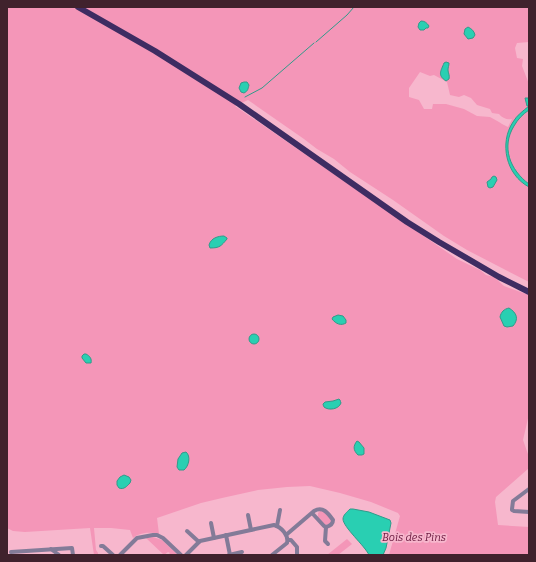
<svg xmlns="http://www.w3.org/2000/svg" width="536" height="562" font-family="Bitter,serif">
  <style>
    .green { fill: #f496b8; fill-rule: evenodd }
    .water { fill: #29cfb2; stroke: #309b8a }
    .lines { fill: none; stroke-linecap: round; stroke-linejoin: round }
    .stream { stroke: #309b8a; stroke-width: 1 }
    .minor { stroke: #837b98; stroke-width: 4 }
    .trunk { stroke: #3e2c62; stroke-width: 6 }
    .labels { text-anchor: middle; stroke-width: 3.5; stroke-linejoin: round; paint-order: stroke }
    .park-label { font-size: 11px; font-style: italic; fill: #6c1a40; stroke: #f7b7cd }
  </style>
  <rect width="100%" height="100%" fill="#f7b7cd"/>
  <!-- green -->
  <g class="green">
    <path d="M 7,7 L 529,7 L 529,42 L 517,43 L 515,48 L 517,58 L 523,59 L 522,66 L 529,84 L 529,144 L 528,145 L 529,146 L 529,282 L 467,250 L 444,236 L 393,200 L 350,172 L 334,159 L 317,149 L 304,139 L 248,100 L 235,106 L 457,259 L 480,270 L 486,275 L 494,277 L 504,286 L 529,295 L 529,414 L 523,440 L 529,457 L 529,468 L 496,497 L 495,502 L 498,525 L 529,527 L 529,555 L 389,555 L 400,516 L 398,513 L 371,502 L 340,493 L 310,486 L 287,487 L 258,490 L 222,498 L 201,503 L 157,518 L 159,534 C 151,532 140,532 133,538 L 130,530 L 111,528 L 94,528 L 96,550 L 98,553 L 98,555 L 94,555 L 90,528 L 25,532 L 13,531 L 7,528 ZM 420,72 L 430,76 L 434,75 L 447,82 L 450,95 L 459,97 L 464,95 L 471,98 L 477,105 L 490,109 L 492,113 L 499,114 C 502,118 507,120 512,119 L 508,127 L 502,124 L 499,122 L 490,117 L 477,116 L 464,109 L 446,104 L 433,104 L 432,109 L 424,109 L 419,100 L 409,97 L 409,88 Z"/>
    <path d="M 320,511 L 323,511 L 332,520 L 330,524 L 325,525 L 318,517 L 318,513 Z"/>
    <path d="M 153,537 L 162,540 L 178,555 L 168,555 L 170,553 L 168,552 L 164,555 L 146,538 Z"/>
    <path d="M 347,539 L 352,544 L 338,555 L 327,555 Z"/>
  </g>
  <!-- water -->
  <g class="water">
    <path d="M 421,21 C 425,21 427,23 429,26 L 428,28 L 426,28 L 424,30 L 420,30 L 418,27 L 419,23 Z"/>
    <path d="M 468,27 C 472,29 474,31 475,35 L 473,38 L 468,39 L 464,34 L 465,29 Z"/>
    <path d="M 446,62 L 449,63 C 449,66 448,67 448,70 C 448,73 450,75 449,79 L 446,81 C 437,75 441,71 444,63 Z"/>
    <path d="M 244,82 L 247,82 L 249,85 C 248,89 248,91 244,93 L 241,92 L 239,88 L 241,83 Z"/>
    <path d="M 525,98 L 529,98 L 529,110 C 523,114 518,119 514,126 C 501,147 510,170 529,184 L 529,187 C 506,175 499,143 513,122 C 517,115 523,111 529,106 L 527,106 Z"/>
    <path d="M 494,176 L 496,177 L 497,180 L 493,187 L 490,188 L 488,187 L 487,182 L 491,179 L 492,177 Z"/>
    <path d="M 224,236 L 227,238 L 227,239 C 221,246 220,248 210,248 L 209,245 C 211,238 218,236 224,236 Z"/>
    <path d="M 509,308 C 517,313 519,319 513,326 L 507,327 L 504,326 L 500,317 C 501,312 504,309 509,308 Z"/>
    <path d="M 338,315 L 343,316 L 346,320 L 346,323 C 341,326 336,324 332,319 L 333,317 Z"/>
    <circle cx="254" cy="339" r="5"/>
    <path d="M 84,354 L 86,354 C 90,356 92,359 91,363 L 86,363 L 82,358 L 82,356 Z"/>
    <path d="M 339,399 L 340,400 C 340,401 341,402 341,403 C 339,409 329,411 324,407 C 324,407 323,405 323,404 L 325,402 L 333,401 Z"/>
    <path d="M 357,441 L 359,442 L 364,448 L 364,454 L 362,455 L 358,455 C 353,450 353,446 357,441 Z"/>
    <path d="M 186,452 C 191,456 189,466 184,470 L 179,470 L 177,467 L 178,459 L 182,453 Z"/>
    <path d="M 124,475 L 129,477 L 131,480 L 130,483 C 127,486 124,490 119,488 L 117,485 L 117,481 L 120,477 Z"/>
    <path d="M 350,509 L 353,509 L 369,512 L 390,520 L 391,523 L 386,548 L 383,555 L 369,555 C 365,546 343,527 343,519 C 343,515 347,512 350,509 Z"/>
  </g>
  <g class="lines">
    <!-- stream -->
    <g class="stream">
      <path d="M 316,42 L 347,15 L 354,7"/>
      <path d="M 245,97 L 262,88 L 314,43"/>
    </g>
    <!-- minor -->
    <g class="minor">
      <path d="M 529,489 L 513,501 L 512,509 L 512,510 L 514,511 L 529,512"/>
      <path d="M 248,515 L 251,530"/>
      <path d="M 211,523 L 214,538"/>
      <path d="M 277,526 L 280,510"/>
      <path d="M 326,527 L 325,541 L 328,544"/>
      <path d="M 187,531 L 199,542"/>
      <path d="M 226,535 L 230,555"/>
      <path d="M 286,535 L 314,511 C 323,506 328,513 333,520 C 333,524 330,526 326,527 L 324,526 L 312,513"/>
      <path d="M 288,540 L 291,540 L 297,547 L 297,555"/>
      <path d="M 101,546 L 103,546 L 113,555"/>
      <path d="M 51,549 L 59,555"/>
      <path d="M 11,552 L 72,548 L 73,555"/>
      <path d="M 120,555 L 137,538 L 153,535 L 157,535 L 163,538 L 181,555"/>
      <path d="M 186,555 L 200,541 L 274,525 C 281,527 289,535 287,543 L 272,555"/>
      <path d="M 229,555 L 242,552"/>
    </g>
    <!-- trunk -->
    <path class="trunk" d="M 78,7 L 155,51 L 239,104 L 407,222 L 439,242 L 499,277 L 529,292"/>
  </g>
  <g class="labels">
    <!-- park labels -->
    <g class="park-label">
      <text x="414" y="541">Bois des Pins</text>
    </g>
  </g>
  <!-- border -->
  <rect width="536" height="562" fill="none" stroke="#40222d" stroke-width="16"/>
</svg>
